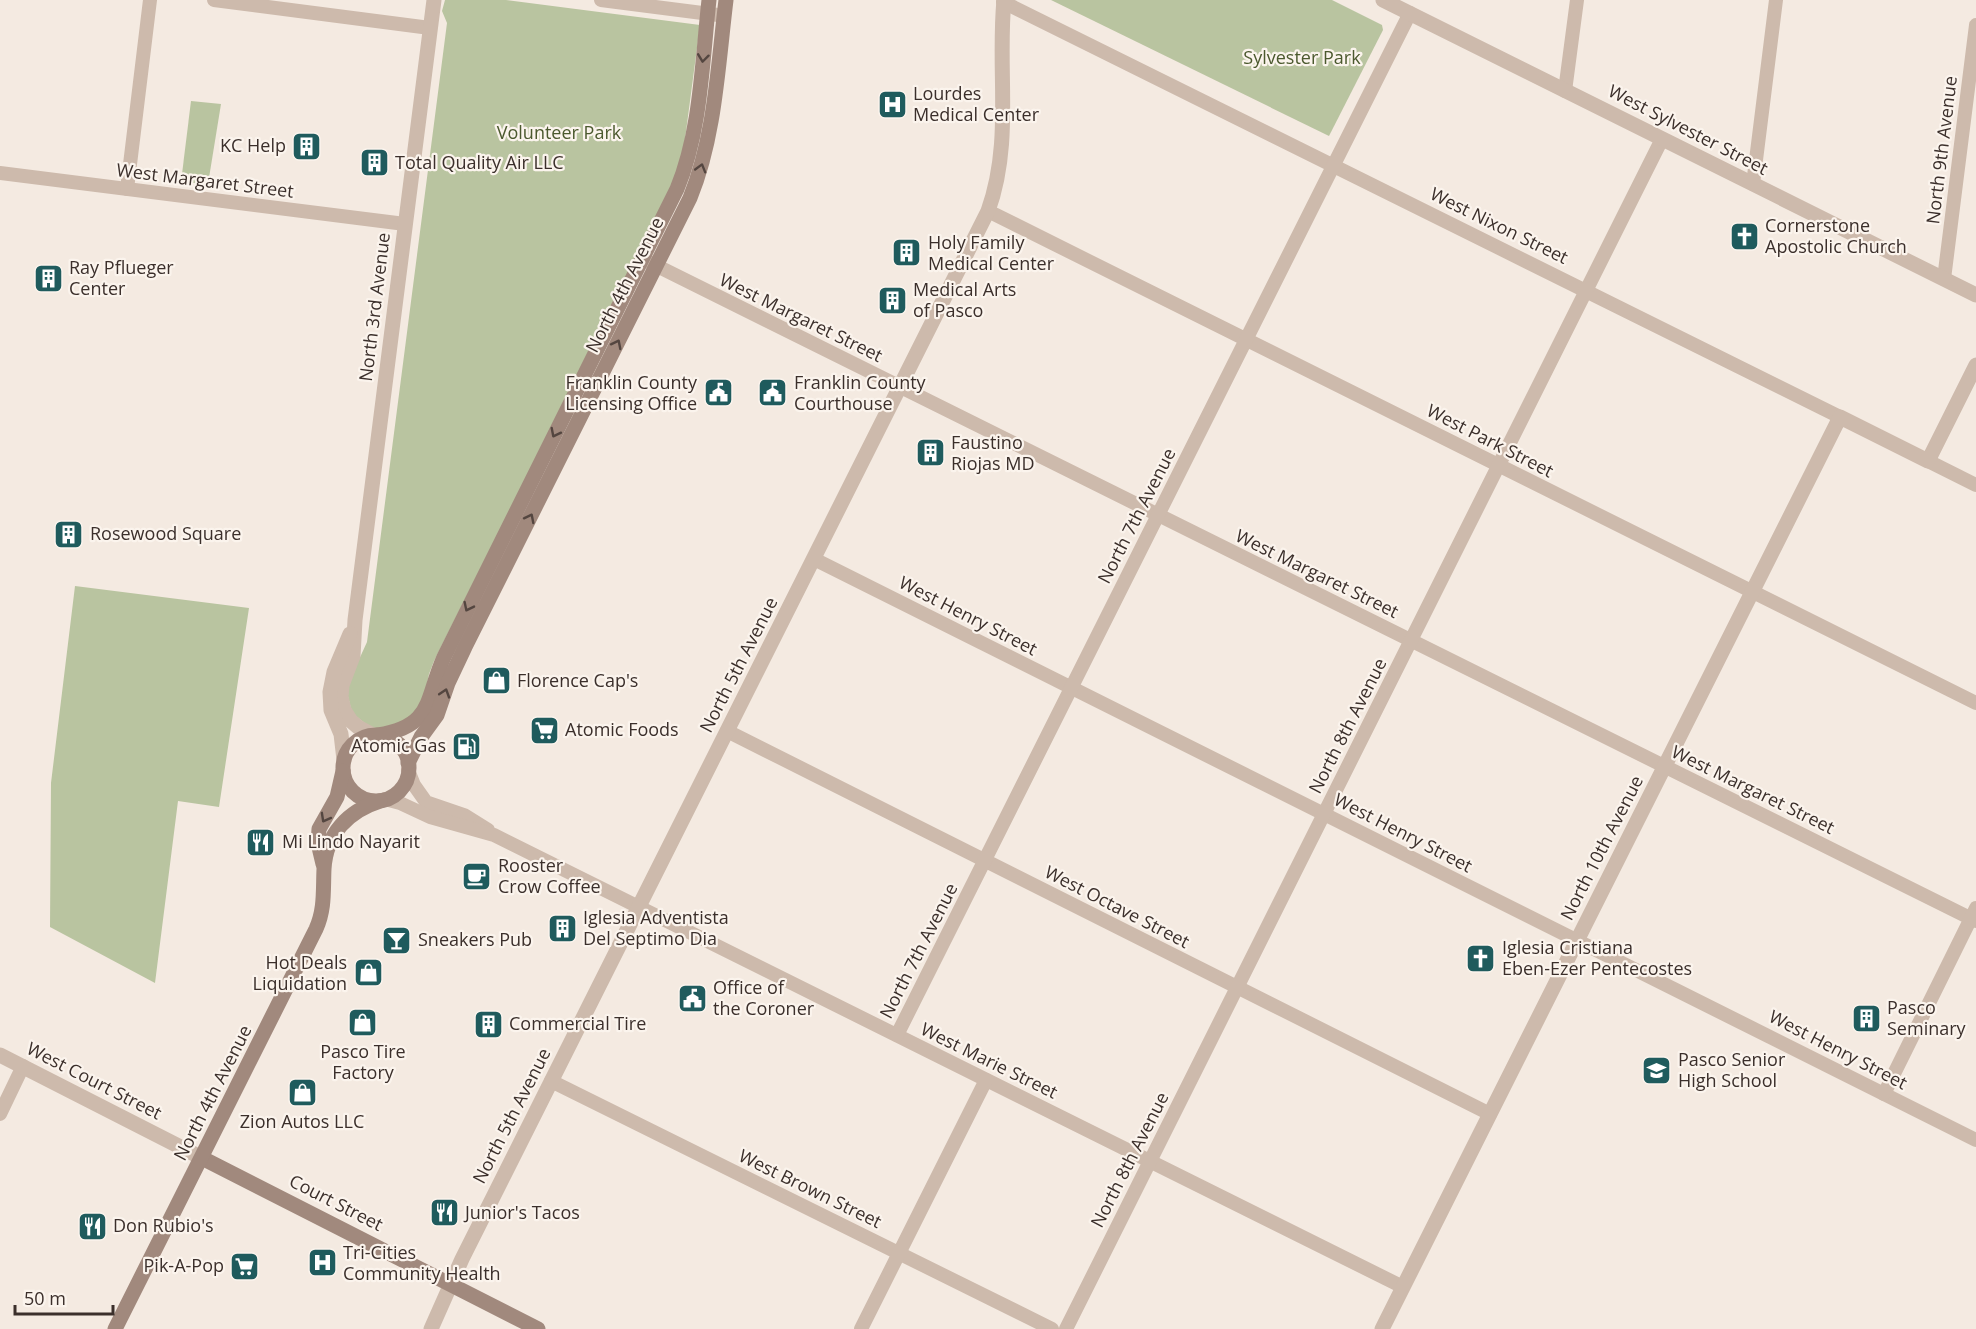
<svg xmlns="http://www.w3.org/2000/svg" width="1976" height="1329" font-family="'Open Sans',sans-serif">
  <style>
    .green { fill: #b9c4a0 }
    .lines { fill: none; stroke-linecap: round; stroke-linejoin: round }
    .minor { stroke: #cdbaac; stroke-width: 14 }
    .tertiary { stroke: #cdbaac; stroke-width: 15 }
    .secondary { stroke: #a1897d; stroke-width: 15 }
    .oneway { stroke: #544640 }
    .labels { text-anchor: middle; stroke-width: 4.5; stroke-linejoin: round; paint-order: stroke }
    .park-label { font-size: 18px; fill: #4b592e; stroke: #fbf4ed }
    .poi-label { font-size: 18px; fill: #3b2f2b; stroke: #fbf4ed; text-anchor: start }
    .street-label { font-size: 18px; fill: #3b2f2b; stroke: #fbf4ed }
  </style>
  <rect width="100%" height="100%" fill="#f4eae1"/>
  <!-- green -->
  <g class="green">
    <path d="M 445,0 L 506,0 L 700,25 L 685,139 L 680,166 L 667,198 L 434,661 L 429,674 L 422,708 L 392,729 L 371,728 L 352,713 L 346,688 L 367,642 L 447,23 L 442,11 Z"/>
    <path d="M 1051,0 L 1332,0 L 1382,25 L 1383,30 L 1329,136 Z"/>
    <path d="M 191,101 L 221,104 L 208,184 L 181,182 Z"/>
    <path d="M 75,586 L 249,608 L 219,807 L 178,801 L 155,983 L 50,927 L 51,783 Z"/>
  </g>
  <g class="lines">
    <!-- minor -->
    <g class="minor">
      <path d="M 214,0 L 430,28"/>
      <path d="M 601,0 L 718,15"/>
      <path d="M 1003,2 L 1840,417"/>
      <path d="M 1565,91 L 1577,0"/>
      <path d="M 0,173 L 405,224"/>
      <path d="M 1753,184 L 1776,0"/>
      <path d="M 127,189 L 150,0"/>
      <path d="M 988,211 L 1976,703"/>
      <path d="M 647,261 L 1976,921"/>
      <path d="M 1944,279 L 1976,25"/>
      <path d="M 1928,461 L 1976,485"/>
      <path d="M 814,559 L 1976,1140"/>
      <path d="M 727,731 L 1490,1114"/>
      <path d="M 408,770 L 414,785 L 426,802 L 464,815 L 488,830"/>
      <path d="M 385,799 L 400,803 L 430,817 L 494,835 L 1403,1287"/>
      <path d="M 897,1035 L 1410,13"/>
      <path d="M 551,1081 L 1052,1329"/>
      <path d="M 1884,1094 L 1976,908"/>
      <path d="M 0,1114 L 23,1066"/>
      <path d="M 861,1329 L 986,1080"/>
      <path d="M 1066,1329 L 1662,139"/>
    </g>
    <!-- tertiary -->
    <g class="tertiary">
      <path d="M 1383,0 L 1976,295"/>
      <path d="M 373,735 L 358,727 L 351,721 L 344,710 L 341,697 L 342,685 L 353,656 L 355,620 L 434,0"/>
      <path d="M 344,760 L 341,734 L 331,710 L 330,692 L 334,672 L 350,634"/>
      <path d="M 0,1055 L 202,1158"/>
      <path d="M 431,1329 L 462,1259 L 988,211 C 1013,142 997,71 1004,0"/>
      <path d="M 1382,1329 L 1840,417 L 1928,461 L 1976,365"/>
    </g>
    <!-- secondary -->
    <g class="secondary">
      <path d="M 378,735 C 434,726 425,699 444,657 L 677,189 C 701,131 702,62 709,0"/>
      <circle cx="376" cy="768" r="33"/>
      <path d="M 408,763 L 421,737 L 437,715 L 448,683 L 465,647 L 690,198 C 715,137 718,65 726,0"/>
      <path d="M 323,864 L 318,843 L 319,829 L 337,797 L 343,771"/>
      <path d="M 202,1158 L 538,1329"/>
      <path d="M 115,1329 L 316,929 C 325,909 323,891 324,869 C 326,834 348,811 380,801"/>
    </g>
  </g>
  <!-- one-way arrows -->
  <defs><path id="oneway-chevron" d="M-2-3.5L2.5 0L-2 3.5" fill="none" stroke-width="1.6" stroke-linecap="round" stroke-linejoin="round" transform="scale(1.5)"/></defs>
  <g class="oneway">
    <use href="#oneway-chevron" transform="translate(703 58) rotate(97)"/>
    <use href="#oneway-chevron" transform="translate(701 168) rotate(-74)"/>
    <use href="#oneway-chevron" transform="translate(617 344) rotate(-63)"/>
    <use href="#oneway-chevron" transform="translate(555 433) rotate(117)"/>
    <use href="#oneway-chevron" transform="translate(530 518) rotate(-63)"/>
    <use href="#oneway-chevron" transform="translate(468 607) rotate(116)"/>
    <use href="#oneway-chevron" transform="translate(445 693) rotate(-72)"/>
    <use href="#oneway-chevron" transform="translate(325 818) rotate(119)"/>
  </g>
  <!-- icons -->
  <defs>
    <symbol id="hospital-square" viewBox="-11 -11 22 22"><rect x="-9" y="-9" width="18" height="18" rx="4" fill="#1f5b5d" stroke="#fbf4ed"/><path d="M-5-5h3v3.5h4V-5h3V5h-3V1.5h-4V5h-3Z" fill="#fff"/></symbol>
    <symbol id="building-square" viewBox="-11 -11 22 22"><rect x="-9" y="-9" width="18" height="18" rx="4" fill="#1f5b5d" stroke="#fbf4ed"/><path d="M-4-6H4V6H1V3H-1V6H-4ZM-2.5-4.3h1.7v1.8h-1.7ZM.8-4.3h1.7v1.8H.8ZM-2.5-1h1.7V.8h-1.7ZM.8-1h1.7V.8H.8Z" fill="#fff"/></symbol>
    <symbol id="church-square" viewBox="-11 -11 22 22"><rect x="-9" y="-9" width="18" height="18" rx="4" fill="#1f5b5d" stroke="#fbf4ed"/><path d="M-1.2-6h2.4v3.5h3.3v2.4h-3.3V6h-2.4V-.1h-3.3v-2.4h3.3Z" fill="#fff"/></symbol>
    <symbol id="civic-square" viewBox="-11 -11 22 22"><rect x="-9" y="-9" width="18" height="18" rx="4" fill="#1f5b5d" stroke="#fbf4ed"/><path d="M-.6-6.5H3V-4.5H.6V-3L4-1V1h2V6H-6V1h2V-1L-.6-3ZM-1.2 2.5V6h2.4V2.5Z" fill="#fff"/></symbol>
    <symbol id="shop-square" viewBox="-11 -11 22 22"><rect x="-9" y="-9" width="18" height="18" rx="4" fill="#1f5b5d" stroke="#fbf4ed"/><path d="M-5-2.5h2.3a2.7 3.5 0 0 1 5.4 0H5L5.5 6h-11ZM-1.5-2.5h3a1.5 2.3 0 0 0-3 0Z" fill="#fff"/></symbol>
    <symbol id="supermarket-square" viewBox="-11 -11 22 22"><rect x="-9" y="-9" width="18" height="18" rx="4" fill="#1f5b5d" stroke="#fbf4ed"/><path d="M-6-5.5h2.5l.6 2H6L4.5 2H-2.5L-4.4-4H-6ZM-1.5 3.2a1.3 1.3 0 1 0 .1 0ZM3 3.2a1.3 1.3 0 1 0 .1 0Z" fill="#fff"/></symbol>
    <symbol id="fuel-square" viewBox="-11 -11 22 22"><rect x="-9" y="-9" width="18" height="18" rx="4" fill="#1f5b5d" stroke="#fbf4ed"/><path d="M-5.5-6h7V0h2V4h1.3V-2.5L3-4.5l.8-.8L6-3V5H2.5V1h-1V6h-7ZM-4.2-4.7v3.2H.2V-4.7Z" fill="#fff"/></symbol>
    <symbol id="restaurant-square" viewBox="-11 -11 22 22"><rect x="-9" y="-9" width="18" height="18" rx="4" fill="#1f5b5d" stroke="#fbf4ed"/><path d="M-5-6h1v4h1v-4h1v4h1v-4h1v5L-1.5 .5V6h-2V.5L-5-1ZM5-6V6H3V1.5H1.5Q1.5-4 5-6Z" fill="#fff"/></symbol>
    <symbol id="cafe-square" viewBox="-11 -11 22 22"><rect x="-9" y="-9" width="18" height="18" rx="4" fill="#1f5b5d" stroke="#fbf4ed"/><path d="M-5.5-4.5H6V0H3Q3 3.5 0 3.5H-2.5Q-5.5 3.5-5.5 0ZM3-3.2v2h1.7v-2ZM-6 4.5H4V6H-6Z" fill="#fff"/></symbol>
    <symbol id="bar-square" viewBox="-11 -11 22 22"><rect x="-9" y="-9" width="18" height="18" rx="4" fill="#1f5b5d" stroke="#fbf4ed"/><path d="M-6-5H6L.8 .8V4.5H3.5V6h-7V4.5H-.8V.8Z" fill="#fff"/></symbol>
    <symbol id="school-square" viewBox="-11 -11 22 22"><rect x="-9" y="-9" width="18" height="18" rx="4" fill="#1f5b5d" stroke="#fbf4ed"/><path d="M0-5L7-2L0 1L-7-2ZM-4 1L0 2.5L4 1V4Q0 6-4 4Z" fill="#fff"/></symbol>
  </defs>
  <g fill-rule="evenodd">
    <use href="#hospital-square" x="876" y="88" width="33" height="33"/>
    <use href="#building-square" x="290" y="130" width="33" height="33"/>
    <use href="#building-square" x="358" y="146" width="33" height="33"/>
    <use href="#church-square" x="1728" y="220" width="33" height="33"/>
    <use href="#building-square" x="890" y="236" width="33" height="33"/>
    <use href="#building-square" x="32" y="262" width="33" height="33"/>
    <use href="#building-square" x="876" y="284" width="33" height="33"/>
    <use href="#civic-square" x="702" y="376" width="33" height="33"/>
    <use href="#civic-square" x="756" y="376" width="33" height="33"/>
    <use href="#building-square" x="914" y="436" width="33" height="33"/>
    <use href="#building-square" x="52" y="518" width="33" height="33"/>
    <use href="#shop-square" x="480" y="664" width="33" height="33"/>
    <use href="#supermarket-square" x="528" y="714" width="33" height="33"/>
    <use href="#fuel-square" x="450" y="730" width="33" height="33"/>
    <use href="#restaurant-square" x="244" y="826" width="33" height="33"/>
    <use href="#cafe-square" x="460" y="860" width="33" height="33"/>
    <use href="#building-square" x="546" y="912" width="33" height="33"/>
    <use href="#bar-square" x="380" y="924" width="33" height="33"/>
    <use href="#church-square" x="1464" y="942" width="33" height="33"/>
    <use href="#shop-square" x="352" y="956" width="33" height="33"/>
    <use href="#civic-square" x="676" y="982" width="33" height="33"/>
    <use href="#building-square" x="1850" y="1002" width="33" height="33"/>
    <use href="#shop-square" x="346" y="1006" width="33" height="33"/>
    <use href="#building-square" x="472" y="1008" width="33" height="33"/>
    <use href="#school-square" x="1640" y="1054" width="33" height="33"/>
    <use href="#shop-square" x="286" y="1076" width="33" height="33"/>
    <use href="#restaurant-square" x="428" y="1196" width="33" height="33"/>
    <use href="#restaurant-square" x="76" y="1210" width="33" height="33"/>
    <use href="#hospital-square" x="306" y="1246" width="33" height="33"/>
    <use href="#supermarket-square" x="228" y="1250" width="33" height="33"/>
  </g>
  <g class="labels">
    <!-- park labels -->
    <g class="park-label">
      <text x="1302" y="64">Sylvester Park</text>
      <text x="559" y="139">Volunteer Park</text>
    </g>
    <!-- poi labels -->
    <g class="poi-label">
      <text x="913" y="100">Lourdes<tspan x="913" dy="21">Medical Center</tspan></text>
      <text x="286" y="152" text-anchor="end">KC Help</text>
      <text x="395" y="169">Total Quality Air LLC</text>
      <text x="1765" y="232">Cornerstone<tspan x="1765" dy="21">Apostolic Church</tspan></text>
      <text x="928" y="249">Holy Family<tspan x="928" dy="21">Medical Center</tspan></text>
      <text x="69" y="274">Ray Pflueger<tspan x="69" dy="21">Center</tspan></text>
      <text x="913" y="296">Medical Arts<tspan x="913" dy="21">of Pasco</tspan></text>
      <text x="697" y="389" text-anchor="end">Franklin County<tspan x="697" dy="21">Licensing Office</tspan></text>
      <text x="794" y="389">Franklin County<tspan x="794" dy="21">Courthouse</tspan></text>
      <text x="951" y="449">Faustino<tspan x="951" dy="21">Riojas MD</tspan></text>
      <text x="90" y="540">Rosewood Square</text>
      <text x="517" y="687">Florence Cap's</text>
      <text x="565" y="736">Atomic Foods</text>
      <text x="446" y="752" text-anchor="end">Atomic Gas</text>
      <text x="282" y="848">Mi Lindo Nayarit</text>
      <text x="498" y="872">Rooster<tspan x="498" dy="21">Crow Coffee</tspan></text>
      <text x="583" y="924">Iglesia Adventista<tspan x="583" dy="21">Del Septimo Dia</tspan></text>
      <text x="418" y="946">Sneakers Pub</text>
      <text x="1502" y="954">Iglesia Cristiana<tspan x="1502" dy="21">Eben-Ezer Pentecostes</tspan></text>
      <text x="347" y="969" text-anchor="end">Hot Deals<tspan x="347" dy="21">Liquidation</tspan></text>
      <text x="713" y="994">Office of<tspan x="713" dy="21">the Coroner</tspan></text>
      <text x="1887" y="1014">Pasco<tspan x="1887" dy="21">Seminary</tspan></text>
      <text x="509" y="1030">Commercial Tire</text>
      <text x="363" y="1058" text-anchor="middle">Pasco Tire<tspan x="363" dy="21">Factory</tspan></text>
      <text x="1678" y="1066">Pasco Senior<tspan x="1678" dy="21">High School</tspan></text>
      <text x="302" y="1128" text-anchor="middle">Zion Autos LLC</text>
      <text x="465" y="1219">Junior's Tacos</text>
      <text x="113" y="1232">Don Rubio's</text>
      <text x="343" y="1259">Tri-Cities<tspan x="343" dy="21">Community Health</tspan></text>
      <text x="224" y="1272" text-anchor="end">Pik-A-Pop</text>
    </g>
    <!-- street labels -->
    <g class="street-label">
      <text transform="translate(1688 130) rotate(27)" y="6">West Sylvester Street</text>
      <text transform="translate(1942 150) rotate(-83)" y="6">North 9th Avenue</text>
      <text transform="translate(205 181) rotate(7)" y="6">West Margaret Street</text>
      <text transform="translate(1499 226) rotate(26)" y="6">West Nixon Street</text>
      <text transform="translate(625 285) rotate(-63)" y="6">North 4th Avenue</text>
      <text transform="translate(375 307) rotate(-83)" y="6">North 3rd Avenue</text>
      <text transform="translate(801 318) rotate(26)" y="6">West Margaret Street</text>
      <text transform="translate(1490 441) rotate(27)" y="6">West Park Street</text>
      <text transform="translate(1137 516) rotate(-63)" y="6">North 7th Avenue</text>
      <text transform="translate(1317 574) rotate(26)" y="6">West Margaret Street</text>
      <text transform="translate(968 616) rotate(27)" y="6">West Henry Street</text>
      <text transform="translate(739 665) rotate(-63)" y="6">North 5th Avenue</text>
      <text transform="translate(1348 726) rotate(-63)" y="6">North 8th Avenue</text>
      <text transform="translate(1753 790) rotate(26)" y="6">West Margaret Street</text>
      <text transform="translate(1403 833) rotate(27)" y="6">West Henry Street</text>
      <text transform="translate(1602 848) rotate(-63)" y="6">North 10th Avenue</text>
      <text transform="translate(1117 907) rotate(27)" y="6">West Octave Street</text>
      <text transform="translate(919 951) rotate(-63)" y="6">North 7th Avenue</text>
      <text transform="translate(1838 1050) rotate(27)" y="6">West Henry Street</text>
      <text transform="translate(989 1061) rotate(26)" y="6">West Marie Street</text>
      <text transform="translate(94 1081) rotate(27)" y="6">West Court Street</text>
      <text transform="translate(213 1093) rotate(-63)" y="6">North 4th Avenue</text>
      <text transform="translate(512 1116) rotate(-63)" y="6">North 5th Avenue</text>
      <text transform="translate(1130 1160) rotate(-63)" y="6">North 8th Avenue</text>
      <text transform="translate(810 1189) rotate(26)" y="6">West Brown Street</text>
      <text transform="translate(336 1203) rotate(27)" y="6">Court Street</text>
    </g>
  </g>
  <!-- scale -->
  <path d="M15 1305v9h98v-9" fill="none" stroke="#3b2f2b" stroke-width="3"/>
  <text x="24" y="1305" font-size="18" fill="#3b2f2b" stroke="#fbf4ed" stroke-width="4.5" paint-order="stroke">50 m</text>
</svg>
